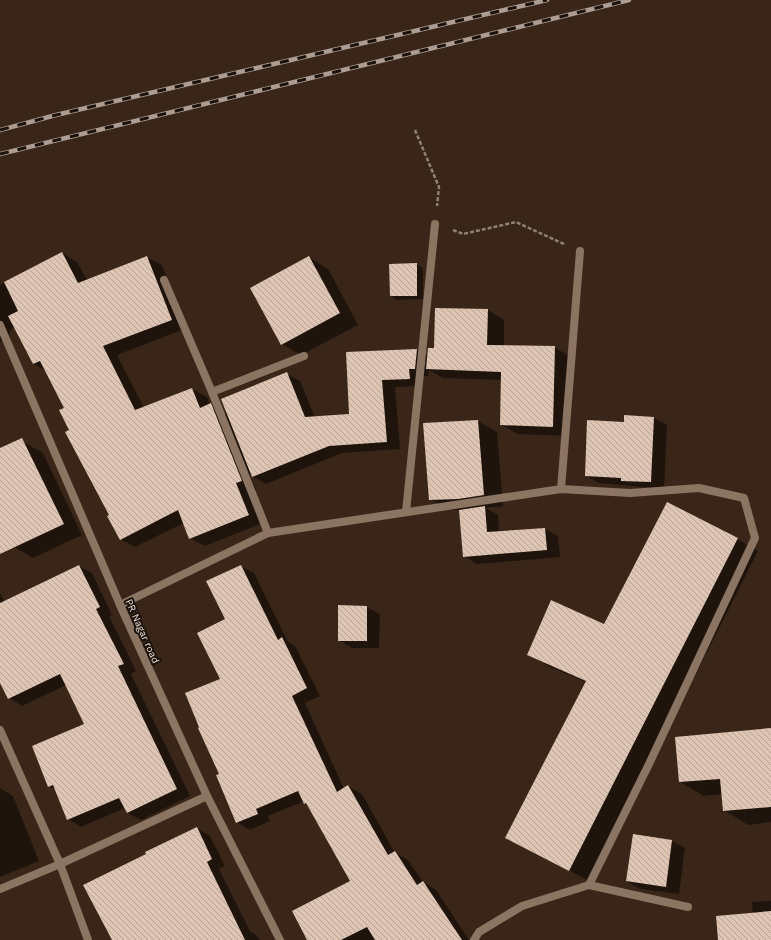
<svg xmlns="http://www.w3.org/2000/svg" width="771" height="940" font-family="'Work Sans',sans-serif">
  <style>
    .shadow { fill: #0007 }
    .building { fill: url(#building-back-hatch) }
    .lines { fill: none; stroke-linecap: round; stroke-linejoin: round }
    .path { stroke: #918074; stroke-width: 2.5; stroke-dasharray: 4 2; stroke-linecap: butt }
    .street { stroke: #8c7462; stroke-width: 8 }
    .rail-casing { stroke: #ac9c91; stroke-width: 4.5 }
    .rail { stroke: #1a110b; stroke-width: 3; stroke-dasharray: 9; stroke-linecap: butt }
    .labels { text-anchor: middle; stroke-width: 4; stroke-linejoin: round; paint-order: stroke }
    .street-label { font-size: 10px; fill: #eee0d7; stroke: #1a110b }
  </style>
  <defs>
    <pattern id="building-back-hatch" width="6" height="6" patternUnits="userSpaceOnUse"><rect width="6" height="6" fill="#dec4b2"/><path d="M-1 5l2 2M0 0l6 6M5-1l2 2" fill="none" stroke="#b8a496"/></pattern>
  </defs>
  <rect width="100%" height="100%" fill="#3a2618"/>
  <!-- shadow -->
  <g class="shadow">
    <path d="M 62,253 L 77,262 L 87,280 L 147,257 L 162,265 L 187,328 L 117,355 L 144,408 L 192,389 L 207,397 L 210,405 L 228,415 L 287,374 L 300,381 L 315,418 L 350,415 L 347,353 L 417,350 L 428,357 L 435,349 L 488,310 L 504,320 L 504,346 L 554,347 L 571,357 L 569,436 L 518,434 L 501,425 L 502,380 L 443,378 L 429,370 L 428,376 L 422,376 L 422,386 L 395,387 L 400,449 L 342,453 L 266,484 L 250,475 L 256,490 L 250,492 L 263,523 L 205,546 L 190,538 L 184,523 L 135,547 L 120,539 L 70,430 L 65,408 L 46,371 L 34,364 L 16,329 L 12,328 L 9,333 L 10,337 L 0,342 L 0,285 Z"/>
    <path d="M 309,257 L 328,269 L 358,325 L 301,355 L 282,344 Z"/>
    <path d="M 417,264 L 423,268 L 423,299 L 397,300 L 391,296 Z"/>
    <path d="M 654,418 L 667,425 L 664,489 L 599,483 L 586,476 L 625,423 Z"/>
    <path d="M 478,421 L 497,432 L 503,506 L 486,508 L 498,515 L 499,532 L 545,529 L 558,536 L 560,557 L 477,564 L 464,556 L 460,510 L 449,510 L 430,499 L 424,424 Z"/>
    <path d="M 23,442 L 43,453 L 82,535 L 33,558 L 14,547 L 0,518 L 0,449 Z"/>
    <path d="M 737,539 L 758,551 L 591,882 L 506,838 L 586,682 L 550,667 L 529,654 L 605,625 Z"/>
    <path d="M 79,566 L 92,573 L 112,615 L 109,616 L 136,671 L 131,674 L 190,796 L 141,820 L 128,813 L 125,808 L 81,827 L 68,819 L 56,790 L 49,786 L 86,725 L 66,685 L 22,706 L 9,698 L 0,681 L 0,593 L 5,602 Z"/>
    <path d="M 240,566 L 254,573 L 288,642 L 295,646 L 320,696 L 305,703 L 344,789 L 348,786 L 362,794 L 395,853 L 408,860 L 423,882 L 436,890 L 469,940 L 308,940 L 351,881 L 305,801 L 268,816 L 270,821 L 250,830 L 236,822 L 220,775 L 221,679 L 226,620 Z"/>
    <path d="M 367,607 L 380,614 L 379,648 L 352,648 L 339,640 Z"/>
    <path d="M 771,729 L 771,822 L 748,825 L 724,810 L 723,794 L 704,796 L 680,782 Z"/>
    <path d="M 0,788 L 13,796 L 39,861 L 0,877 Z"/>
    <path d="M 197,828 L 210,836 L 225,866 L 219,869 L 250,931 L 257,936 L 260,940 L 114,940 Z"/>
    <path d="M 672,841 L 685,848 L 679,894 L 640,889 L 627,881 Z"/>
    <path d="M 771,901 L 771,940 L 719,940 L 753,914 L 752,902 Z"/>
  </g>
  <!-- building -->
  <g class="building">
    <path d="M 62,252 L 78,283 L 147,256 L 172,320 L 103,346 L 135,410 L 192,388 L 200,408 L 211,403 L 242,481 L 236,483 L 249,515 L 189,539 L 178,510 L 120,540 L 107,516 L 109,515 L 65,432 L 69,430 L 59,410 L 64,408 L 40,361 L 33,364 L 8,316 L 18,311 L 4,282 Z"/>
    <path d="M 309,256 L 340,313 L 281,345 L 250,288 Z"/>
    <path d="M 417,263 L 417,296 L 390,296 L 389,264 Z"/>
    <path d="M 435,308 L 488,309 L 487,345 L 555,346 L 553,427 L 500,425 L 501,372 L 426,369 L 428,348 L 434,348 Z"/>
    <path d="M 417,349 L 415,369 L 409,369 L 410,379 L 382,380 L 387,442 L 329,446 L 252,477 L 221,399 L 287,372 L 305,417 L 349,414 L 346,352 Z"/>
    <path d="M 624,415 L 654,417 L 651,482 L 621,481 L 621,478 L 585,476 L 587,420 L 624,422 Z"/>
    <path d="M 478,420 L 484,495 L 458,499 L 429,500 L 423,423 Z"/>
    <path d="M 22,438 L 64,524 L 0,554 L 0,448 Z"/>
    <path d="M 667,502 L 738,538 L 569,871 L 505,838 L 586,681 L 527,655 L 551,600 L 604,624 Z"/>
    <path d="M 485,506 L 487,532 L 545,528 L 547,550 L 463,557 L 459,510 Z"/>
    <path d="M 79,565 L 100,607 L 96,609 L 124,664 L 118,666 L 177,789 L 127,813 L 119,798 L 67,820 L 53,785 L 48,787 L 32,746 L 84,724 L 60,674 L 8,699 L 0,683 L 0,603 Z"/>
    <path d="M 241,565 L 278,640 L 282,637 L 307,688 L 292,696 L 337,792 L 348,785 L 388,855 L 395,851 L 417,885 L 423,881 L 462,940 L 375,940 L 367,927 L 341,940 L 307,940 L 292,911 L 350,881 L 306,803 L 304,804 L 298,791 L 256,809 L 258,814 L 236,823 L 216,775 L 219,774 L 198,728 L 199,727 L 185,693 L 220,679 L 197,633 L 225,619 L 206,581 Z"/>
    <path d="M 338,605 L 367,606 L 367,641 L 338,641 Z"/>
    <path d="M 771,728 L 771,807 L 723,811 L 720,779 L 679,782 L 675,737 Z"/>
    <path d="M 197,827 L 212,859 L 207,862 L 245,940 L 112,940 L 83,885 L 146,854 L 145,852 Z"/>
    <path d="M 633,834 L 672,840 L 666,887 L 626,881 Z"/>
    <path d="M 771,911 L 771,940 L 718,940 L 716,916 Z"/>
  </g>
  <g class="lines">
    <!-- path -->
    <g class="path">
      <path d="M 415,130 L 439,187 L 437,206"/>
      <path d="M 453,230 L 463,234 L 516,222 L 564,244"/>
    </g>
    <!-- street -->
    <g class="street">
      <path d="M 164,280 L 212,392 L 268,533"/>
      <path d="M 0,325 L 120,605 L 207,796 L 280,940"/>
      <path d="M 212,392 L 304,356"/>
      <path d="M 561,489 L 580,251"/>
      <path d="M 406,512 L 435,224"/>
      <path d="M 120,605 L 268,533 L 561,489 L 630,493 L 699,488 L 744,498 L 755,538 L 649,764 L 589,885"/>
      <path d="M 0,730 L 60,864 L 88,940"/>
      <path d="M 0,889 L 60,864 L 207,796"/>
      <path d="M 474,940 L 479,932 L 522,906 L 589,885 L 688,907"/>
    </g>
    <defs>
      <g id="rail">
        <path d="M 0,130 L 56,115 L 547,0"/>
        <path d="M 0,154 L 629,0"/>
      </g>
    </defs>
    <!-- rail casing -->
    <use href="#rail" class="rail-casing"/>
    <!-- rail -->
    <use href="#rail" class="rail"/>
  </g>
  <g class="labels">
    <!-- street labels -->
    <g class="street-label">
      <text transform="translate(143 631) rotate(66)" y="4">PR Nagar road</text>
    </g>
  </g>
</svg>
